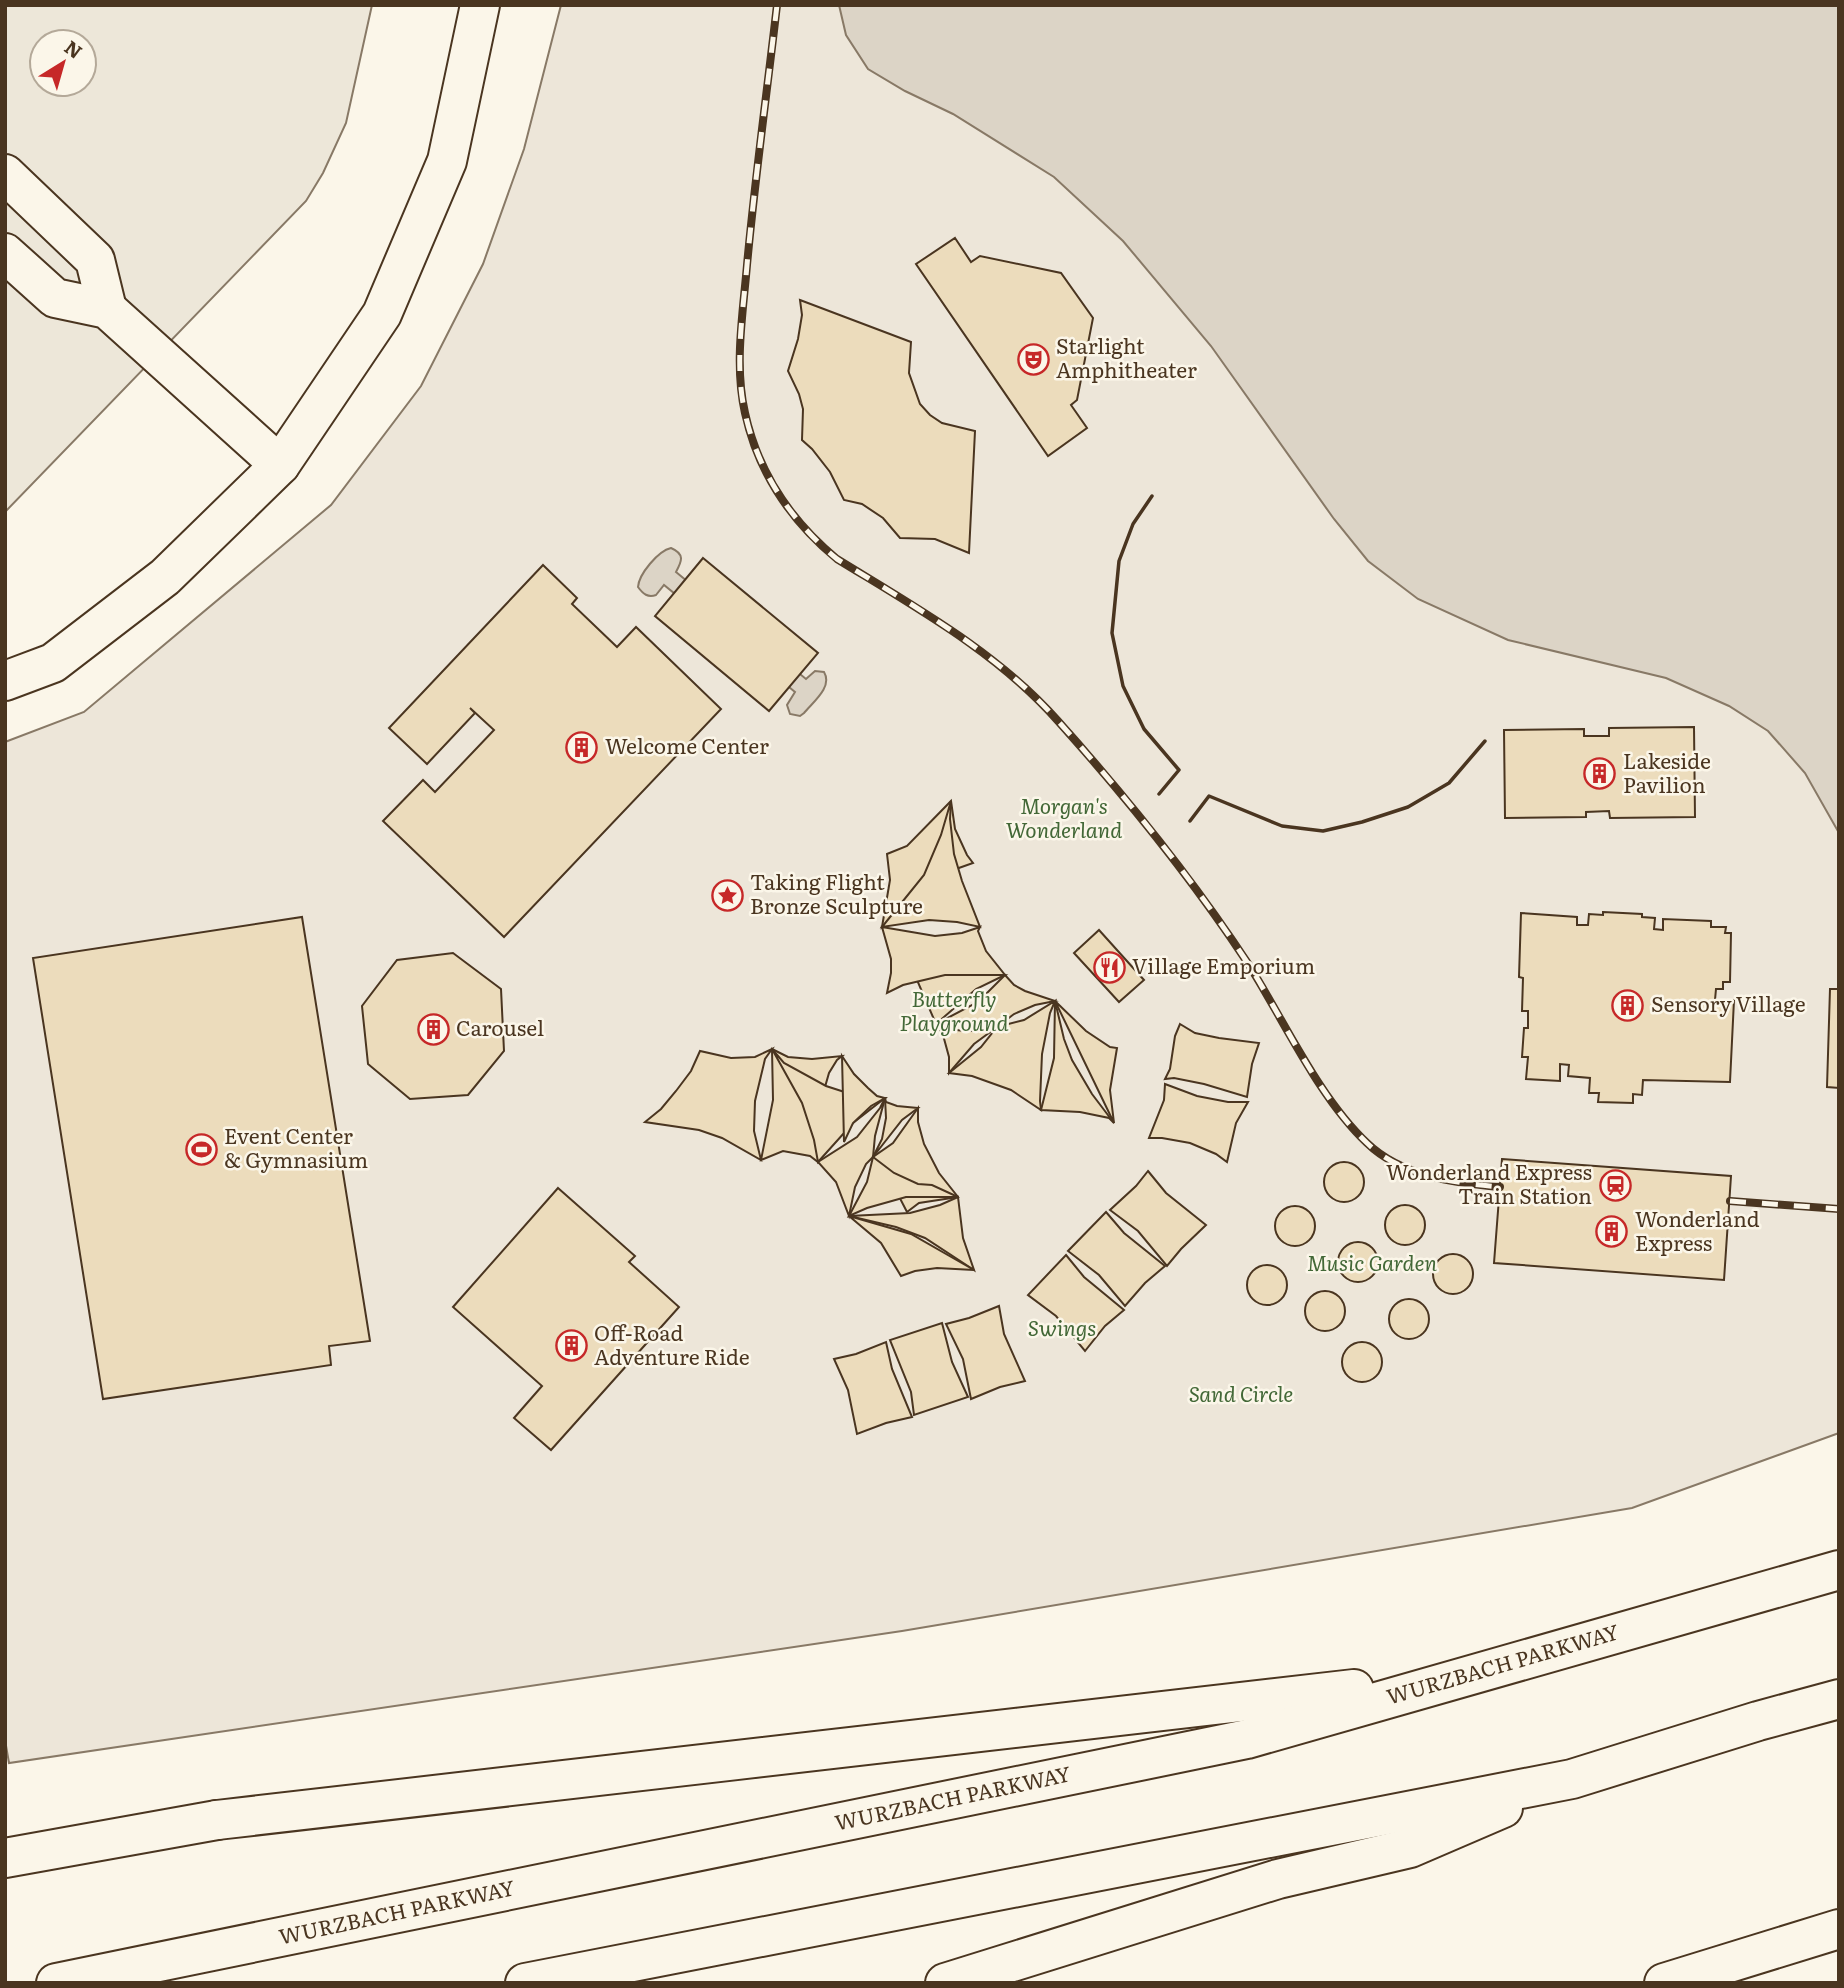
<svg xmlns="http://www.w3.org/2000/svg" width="1844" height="1988" font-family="Literata,serif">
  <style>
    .green { fill: #ede6d9; stroke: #887966; stroke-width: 2 }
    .parking { fill: #ede7d9; stroke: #887966; stroke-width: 2; fill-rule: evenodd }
    .water { fill: #dcd4c6; stroke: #887966; stroke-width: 2 }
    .building { fill: #ecdcbc; stroke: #4a3520; stroke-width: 2 }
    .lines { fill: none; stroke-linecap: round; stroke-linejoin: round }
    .minor-casing { stroke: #4a3520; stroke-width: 42 }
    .major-casing { stroke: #4a3520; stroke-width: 42 }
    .highway-casing { stroke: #4a3520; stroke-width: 42 }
    .minor { stroke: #fbf6e9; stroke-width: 38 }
    .major { stroke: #fbf6e9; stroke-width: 38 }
    .highway { stroke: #fbf6e9; stroke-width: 38 }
    .rail-casing { stroke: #4a3520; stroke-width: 8 }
    .rail { stroke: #fbf6e9; stroke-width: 5; stroke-dasharray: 16; stroke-linecap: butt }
    .wall { stroke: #4a3520; stroke-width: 3.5 }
    .labels { text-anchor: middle; stroke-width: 5; stroke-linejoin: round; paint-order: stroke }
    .poi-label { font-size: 21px; fill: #4a3520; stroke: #fbf6e9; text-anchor: start }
    .park-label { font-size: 21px; font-style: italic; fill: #436837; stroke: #fbf6e9 }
    .street-label { font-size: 21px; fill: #4a3520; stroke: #fbf6e9 }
  </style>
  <rect width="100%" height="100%" fill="#fbf6e9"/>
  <!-- green -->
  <path class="green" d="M 561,5 L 1839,5 L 1839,1433 L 1632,1508 L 902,1631 L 9,1763 L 5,1740 L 5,742 L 84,712 L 331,505 L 421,386 L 483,264 L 524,149 Z"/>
  <!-- parking -->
  <path class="parking" d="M 5,5 L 372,5 L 346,123 L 323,173 L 306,201 L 5,512 ZM 42,42 L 84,42 L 84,84 L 42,84 Z"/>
  <!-- water -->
  <g class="water">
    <path d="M 839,5 L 1839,5 L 1839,833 L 1805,773 L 1768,731 L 1729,706 L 1666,678 L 1508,640 L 1418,599 L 1368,561 L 1334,519 L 1211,346 L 1123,241 L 1054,177 L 953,114 L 905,91 L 868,69 L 846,35 Z"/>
    <path d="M 671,548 C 685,554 682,561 676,572 L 806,679 L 815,671 L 824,672 C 833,687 813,702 804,713 L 800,716 L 790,714 L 787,705 L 795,692 L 664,585 L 656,595 C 648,598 643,594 638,587 C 639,574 658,551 671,548 Z"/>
  </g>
  <!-- building -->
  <g class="building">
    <path d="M 955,238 L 971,262 L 980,256 L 1061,273 L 1093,318 L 1077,400 L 1071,405 L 1087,428 L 1048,456 L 916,264 Z"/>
    <path d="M 800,300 L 911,342 L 909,373 L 920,404 L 930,415 L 942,423 L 975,431 L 969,553 L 935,539 L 900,538 L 883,518 L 862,504 L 844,500 L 830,472 L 812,449 L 802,440 L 803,409 L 799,394 L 788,371 L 798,339 L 802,315 Z"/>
    <path d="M 703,558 L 818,653 L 769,711 L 655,616 Z"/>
    <path d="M 543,565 L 577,598 L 572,604 L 617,647 L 636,627 L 721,709 L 504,937 L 383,821 L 423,780 L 435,792 L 494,730 L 470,708 L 475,713 L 427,764 L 389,728 Z"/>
    <path d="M 1694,727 L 1695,817 L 1610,818 L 1609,811 L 1586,812 L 1586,817 L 1505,818 L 1504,730 L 1584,729 L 1584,736 L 1609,736 L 1609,728 Z"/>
    <path d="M 951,801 L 955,829 L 967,855 L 973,863 L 956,869 L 927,884 L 882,927 L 890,880 L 887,854 L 907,846 Z"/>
    <path d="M 951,801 L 950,819 L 954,854 L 962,881 L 980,927 L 957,922 L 929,920 L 882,927 L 924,875 L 941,835 Z"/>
    <path d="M 1603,912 L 1642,914 L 1642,917 L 1655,918 L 1654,929 L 1663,930 L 1663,919 L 1711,921 L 1711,927 L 1726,927 L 1725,933 L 1731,933 L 1730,982 L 1723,982 L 1723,989 L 1716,989 L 1715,1000 L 1734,1000 L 1730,1082 L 1643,1080 L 1642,1095 L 1633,1094 L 1633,1103 L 1598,1102 L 1599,1093 L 1589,1093 L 1590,1078 L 1568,1076 L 1569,1065 L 1560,1064 L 1560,1081 L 1526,1079 L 1528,1057 L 1522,1057 L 1524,1028 L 1528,1028 L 1528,1011 L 1522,1011 L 1523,978 L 1519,977 L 1521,913 L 1577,917 L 1577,925 L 1588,925 L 1589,914 L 1603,915 Z"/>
    <path d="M 302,917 L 370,1341 L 329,1346 L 331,1365 L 103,1399 L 33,958 Z"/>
    <path d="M 882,927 L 917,950 L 950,964 L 968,970 L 1005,975 L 976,989 L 936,1024 L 911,966 Z"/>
    <path d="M 882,927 L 935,936 L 962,933 L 980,927 L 978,931 L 986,951 L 1005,975 L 945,975 L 903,985 L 887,993 L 891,973 L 891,959 Z"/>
    <path d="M 1099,930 L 1144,980 L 1119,1002 L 1074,953 Z"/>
    <path d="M 453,953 L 501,989 L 504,1051 L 468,1095 L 410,1099 L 368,1064 L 362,1006 L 397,960 Z"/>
    <path d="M 1005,975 L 1014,985 L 1025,991 L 1055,1001 L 1035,1005 L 1014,1014 L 997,1027 L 975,1020 L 936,1024 L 978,1002 Z"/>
    <path d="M 1830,989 L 1839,989 L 1839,1088 L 1827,1087 Z"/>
    <path d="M 1055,1001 L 1086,1031 L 1110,1047 L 1117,1048 L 1110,1090 L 1114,1123 Z"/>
    <path d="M 1055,1001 L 1064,1039 L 1072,1060 L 1092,1094 L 1114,1123 L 1109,1118 L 1080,1112 L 1041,1110 L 1054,1058 Z"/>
    <path d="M 1055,1001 L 1050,1013 L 1042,1054 L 1040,1101 L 1041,1110 L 1011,1090 L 972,1076 L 949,1073 L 981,1047 L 997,1027 L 1024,1020 Z"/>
    <path d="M 936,1024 L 947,1029 L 965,1031 L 980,1031 L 997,1027 L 974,1044 L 949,1073 L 949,1057 L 943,1035 Z"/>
    <path d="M 1180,1024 L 1195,1033 L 1219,1038 L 1259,1043 L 1252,1064 L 1247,1097 L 1204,1084 L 1174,1078 L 1165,1079 L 1170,1069 L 1175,1036 Z"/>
    <path d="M 772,1049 L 788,1057 L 812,1059 L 842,1056 L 837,1060 L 829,1073 L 823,1094 L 818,1162 L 810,1156 L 783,1151 L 761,1160 L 773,1100 Z"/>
    <path d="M 772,1049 L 784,1063 L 826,1086 L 863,1098 L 885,1098 L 853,1123 L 818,1162 L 814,1140 L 802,1103 Z"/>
    <path d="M 772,1049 L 765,1059 L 755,1101 L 754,1131 L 761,1160 L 722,1138 L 699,1130 L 645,1122 L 661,1109 L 676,1091 L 691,1071 L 700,1051 L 731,1058 L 755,1057 Z"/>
    <path d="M 842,1056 L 854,1074 L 868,1088 L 877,1096 L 885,1098 L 871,1106 L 853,1123 L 844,1142 Z"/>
    <path d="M 1165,1084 L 1197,1096 L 1228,1102 L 1248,1102 L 1236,1123 L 1227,1162 L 1216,1154 L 1190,1143 L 1162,1138 L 1149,1138 L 1164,1100 Z"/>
    <path d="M 885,1098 L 875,1136 L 873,1157 L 866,1164 L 855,1187 L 849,1216 L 836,1182 L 818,1162 L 857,1137 L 880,1108 Z"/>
    <path d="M 885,1098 L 886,1102 L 897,1106 L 918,1108 L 902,1120 L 873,1157 L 882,1139 L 886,1118 Z"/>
    <path d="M 918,1108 L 918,1122 L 924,1144 L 939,1173 L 958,1197 L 919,1203 L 907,1212 L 889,1177 L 873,1157 L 893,1143 Z"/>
    <path d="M 873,1157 L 894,1173 L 918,1184 L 932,1185 L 958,1197 L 906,1197 L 867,1208 L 849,1216 L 867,1182 Z"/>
    <path d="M 1502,1159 L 1731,1176 L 1724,1280 L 1494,1263 Z"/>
    <circle cx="1344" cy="1182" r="20"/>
    <path d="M 1148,1171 L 1166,1193 L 1206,1225 L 1181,1249 L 1167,1266 L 1138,1231 L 1110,1210 L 1136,1186 Z"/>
    <path d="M 558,1188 L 635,1256 L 629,1262 L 679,1307 L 551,1450 L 514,1418 L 542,1386 L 453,1307 Z"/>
    <path d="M 958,1197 L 963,1238 L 974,1270 L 925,1238 L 896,1227 L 849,1216 L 910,1213 L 940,1205 Z"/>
    <circle cx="1405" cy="1225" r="20"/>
    <circle cx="1295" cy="1226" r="20"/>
    <path d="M 1106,1212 L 1124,1233 L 1165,1266 L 1145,1283 L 1125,1306 L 1099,1275 L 1068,1251 Z"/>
    <path d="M 849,1216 L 911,1234 L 974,1270 L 937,1268 L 915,1271 L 901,1276 L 881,1243 Z"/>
    <circle cx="1358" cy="1262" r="20"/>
    <circle cx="1453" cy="1274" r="20"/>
    <path d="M 1066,1255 L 1084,1277 L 1124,1310 L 1105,1326 L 1085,1351 L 1056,1316 L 1028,1295 Z"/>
    <circle cx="1267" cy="1285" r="20"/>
    <circle cx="1325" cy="1311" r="20"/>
    <circle cx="1409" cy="1319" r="20"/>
    <path d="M 999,1306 L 1004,1334 L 1025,1381 L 1000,1387 L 971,1399 L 963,1359 L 946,1324 L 969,1318 Z"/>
    <path d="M 942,1323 L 952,1362 L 968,1397 L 914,1415 L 911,1392 L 890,1340 Z"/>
    <circle cx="1362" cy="1362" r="20"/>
    <path d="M 886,1342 L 892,1369 L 912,1417 L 886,1423 L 857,1434 L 848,1390 L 834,1359 L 856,1354 Z"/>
  </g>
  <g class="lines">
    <defs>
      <g id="minor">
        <path d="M 5,174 L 95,260 L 107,309"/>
        <path d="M 5,253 L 55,298 L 107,309 L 280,465"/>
        <path d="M 5,681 L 53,663 L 165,577 L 280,465 L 382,314 L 447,161 L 480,5"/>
        <path d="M 1664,1983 L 1839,1929"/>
      </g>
      <path id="major" d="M 5,1858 L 217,1820"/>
      <g id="highway">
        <path d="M 217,1820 L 1354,1689"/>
        <path d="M 56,1983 L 1247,1739 L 1839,1570"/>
        <path d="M 525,1983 L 1572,1779 L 1758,1721 L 1839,1699"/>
        <path d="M 945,1983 L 1278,1879 L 1410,1848 L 1503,1808"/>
      </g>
    </defs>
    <!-- minor casing -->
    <use href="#minor" class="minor-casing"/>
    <!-- major casing -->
    <use href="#major" class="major-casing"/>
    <!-- highway casing -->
    <use href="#highway" class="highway-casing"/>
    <!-- minor -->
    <use href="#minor" class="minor"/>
    <!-- major -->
    <use href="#major" class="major"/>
    <!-- highway -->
    <use href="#highway" class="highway"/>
    <defs>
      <g id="rail">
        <path d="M 777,5 C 767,92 755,178 747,265 C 743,313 734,365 745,413 C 758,472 791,521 837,559 C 915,607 997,652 1058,721 C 1126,797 1191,877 1247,962 C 1283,1018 1318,1097 1367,1143 C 1401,1176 1454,1183 1500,1187"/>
        <path d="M 1730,1201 L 1839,1209"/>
      </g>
    </defs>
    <!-- rail casing -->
    <use href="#rail" class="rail-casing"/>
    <!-- rail -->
    <use href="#rail" class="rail"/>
    <!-- wall -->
    <g class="wall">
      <path d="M 1152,496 L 1133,524 L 1119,561 L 1112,633 L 1123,686 L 1144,729 L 1179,770 L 1159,794"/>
      <path d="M 1190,821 L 1209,796 L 1282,826 L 1323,831 L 1362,822 L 1408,807 L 1449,783 L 1485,741"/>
    </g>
  </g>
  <!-- icons -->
  <defs>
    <symbol id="theatre-ring" viewBox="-11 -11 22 22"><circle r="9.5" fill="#fbf6e9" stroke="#c62828" stroke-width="1.5"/><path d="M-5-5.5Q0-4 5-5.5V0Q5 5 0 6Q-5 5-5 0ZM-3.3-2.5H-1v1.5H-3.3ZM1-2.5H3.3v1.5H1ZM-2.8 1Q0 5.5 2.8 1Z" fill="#c62828"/></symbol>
    <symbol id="building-ring" viewBox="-11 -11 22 22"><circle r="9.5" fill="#fbf6e9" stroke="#c62828" stroke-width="1.5"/><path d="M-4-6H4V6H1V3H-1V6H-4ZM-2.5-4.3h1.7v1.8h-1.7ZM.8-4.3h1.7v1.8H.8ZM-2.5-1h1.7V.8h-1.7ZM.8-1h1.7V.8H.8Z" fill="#c62828"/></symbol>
    <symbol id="sight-ring" viewBox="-11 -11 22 22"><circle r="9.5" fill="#fbf6e9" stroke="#c62828" stroke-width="1.5"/><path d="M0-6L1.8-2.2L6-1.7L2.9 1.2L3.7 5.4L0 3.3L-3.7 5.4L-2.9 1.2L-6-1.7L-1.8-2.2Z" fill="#c62828"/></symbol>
    <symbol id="restaurant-ring" viewBox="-11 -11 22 22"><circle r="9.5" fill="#fbf6e9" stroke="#c62828" stroke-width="1.5"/><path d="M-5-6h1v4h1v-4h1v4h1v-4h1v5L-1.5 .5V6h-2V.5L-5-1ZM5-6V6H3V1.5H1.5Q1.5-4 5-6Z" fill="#c62828"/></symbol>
    <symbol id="stadium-ring" viewBox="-11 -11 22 22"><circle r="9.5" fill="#fbf6e9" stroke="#c62828" stroke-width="1.5"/><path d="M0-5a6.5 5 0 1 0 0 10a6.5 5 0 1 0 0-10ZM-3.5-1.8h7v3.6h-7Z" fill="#c62828"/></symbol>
    <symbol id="station-ring" viewBox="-11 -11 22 22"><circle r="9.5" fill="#fbf6e9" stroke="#c62828" stroke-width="1.5"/><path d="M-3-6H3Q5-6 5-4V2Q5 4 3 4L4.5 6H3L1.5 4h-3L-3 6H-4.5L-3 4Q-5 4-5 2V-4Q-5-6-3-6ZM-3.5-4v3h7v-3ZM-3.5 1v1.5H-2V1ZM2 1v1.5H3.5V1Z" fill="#c62828"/></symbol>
  </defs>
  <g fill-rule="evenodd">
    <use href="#theatre-ring" x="1016" y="342" width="35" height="35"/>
    <use href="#building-ring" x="564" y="730" width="35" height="35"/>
    <use href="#building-ring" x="1582" y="756" width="35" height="35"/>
    <use href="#sight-ring" x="710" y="878" width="35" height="35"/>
    <use href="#restaurant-ring" x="1092" y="950" width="35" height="35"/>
    <use href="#building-ring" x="1610" y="988" width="35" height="35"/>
    <use href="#building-ring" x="416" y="1012" width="35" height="35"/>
    <use href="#stadium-ring" x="184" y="1132" width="35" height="35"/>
    <use href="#station-ring" x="1598" y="1168" width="35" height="35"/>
    <use href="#building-ring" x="1594" y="1214" width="35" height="35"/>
    <use href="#building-ring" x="554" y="1328" width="35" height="35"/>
  </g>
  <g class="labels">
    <!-- poi labels -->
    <g class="poi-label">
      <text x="1056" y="354">Starlight<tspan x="1056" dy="24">Amphitheater</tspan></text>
      <text x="605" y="754">Welcome Center</text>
      <text x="1623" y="769">Lakeside<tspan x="1623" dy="24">Pavilion</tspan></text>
      <text x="750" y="890">Taking Flight<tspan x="750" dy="24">Bronze Sculpture</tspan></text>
      <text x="1132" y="974">Village Emporium</text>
      <text x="1651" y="1012">Sensory Village</text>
      <text x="456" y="1036">Carousel</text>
      <text x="224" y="1144">Event Center<tspan x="224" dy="24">&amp; Gymnasium</tspan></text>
      <text x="1592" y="1180" text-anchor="end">Wonderland Express<tspan x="1592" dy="24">Train Station</tspan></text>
      <text x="1635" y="1227">Wonderland<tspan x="1635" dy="24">Express</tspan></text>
      <text x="594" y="1341">Off-Road<tspan x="594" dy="24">Adventure Ride</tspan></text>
    </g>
    <!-- park labels -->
    <g class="park-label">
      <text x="1064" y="814">Morgan's<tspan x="1064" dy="24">Wonderland</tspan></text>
      <text x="954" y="1007">Butterfly<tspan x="954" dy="24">Playground</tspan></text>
      <text x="1372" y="1271">Music Garden</text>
      <text x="1062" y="1336">Swings</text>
      <text x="1241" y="1402">Sand Circle</text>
    </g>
    <!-- street labels -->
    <g class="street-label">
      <text transform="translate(1503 1665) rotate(-16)" y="7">WURZBACH PARKWAY</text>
      <text transform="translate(953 1799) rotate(-12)" y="7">WURZBACH PARKWAY</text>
      <text transform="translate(397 1913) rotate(-12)" y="7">WURZBACH PARKWAY</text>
    </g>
  </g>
  <!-- border -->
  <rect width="1844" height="1988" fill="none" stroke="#4a3520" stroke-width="14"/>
  <!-- north arrow -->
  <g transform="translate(63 63) rotate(37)"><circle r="33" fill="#fbf6e9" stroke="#b4a999" stroke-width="2"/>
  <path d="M0-5L12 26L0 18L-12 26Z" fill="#c62828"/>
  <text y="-10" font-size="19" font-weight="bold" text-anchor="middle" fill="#4a3520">N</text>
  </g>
</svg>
